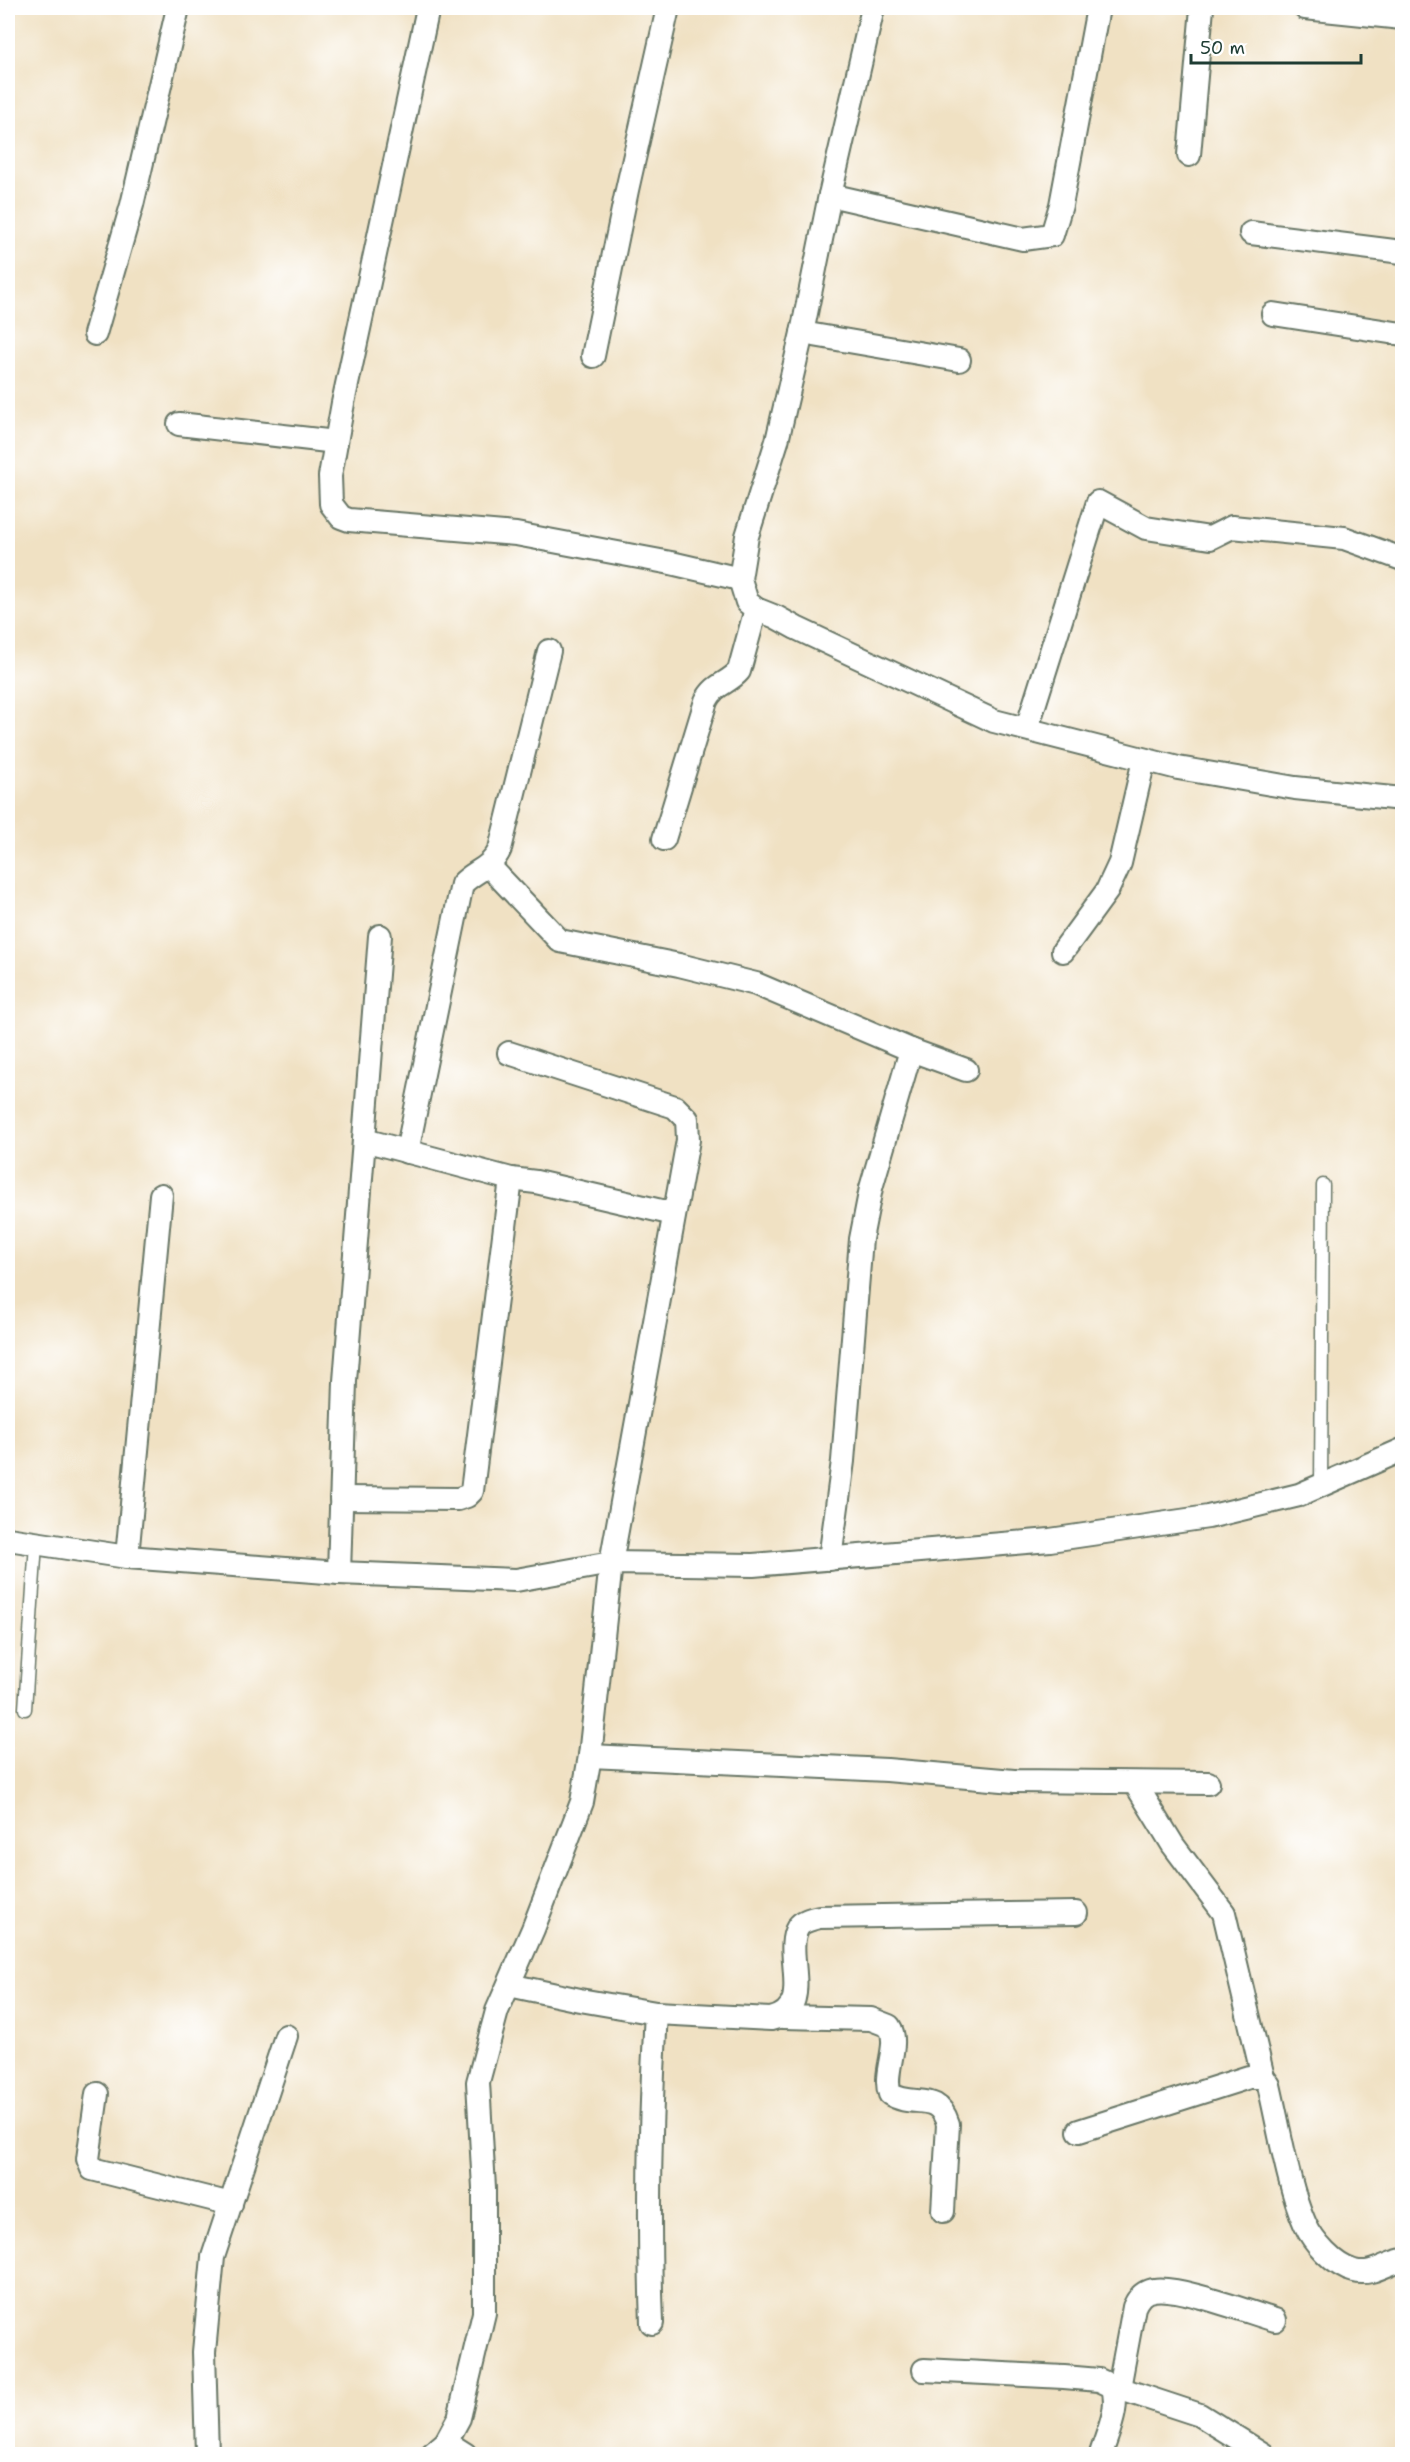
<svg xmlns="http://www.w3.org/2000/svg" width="1410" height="2462" font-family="'Shantell Sans',sans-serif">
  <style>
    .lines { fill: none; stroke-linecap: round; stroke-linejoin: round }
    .service-casing { stroke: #687666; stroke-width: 15 }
    .minor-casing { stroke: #687666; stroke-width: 26 }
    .service { stroke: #fff; stroke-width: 12 }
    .minor { stroke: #fff; stroke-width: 22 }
  </style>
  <rect width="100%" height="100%" fill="#fff"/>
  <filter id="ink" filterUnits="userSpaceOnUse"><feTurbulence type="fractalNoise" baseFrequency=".0167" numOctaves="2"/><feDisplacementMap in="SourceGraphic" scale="12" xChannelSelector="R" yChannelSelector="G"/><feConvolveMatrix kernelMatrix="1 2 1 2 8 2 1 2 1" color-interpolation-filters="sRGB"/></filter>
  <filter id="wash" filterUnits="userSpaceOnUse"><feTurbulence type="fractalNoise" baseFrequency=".008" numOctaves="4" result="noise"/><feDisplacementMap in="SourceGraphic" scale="24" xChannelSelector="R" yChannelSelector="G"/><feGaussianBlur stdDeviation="1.35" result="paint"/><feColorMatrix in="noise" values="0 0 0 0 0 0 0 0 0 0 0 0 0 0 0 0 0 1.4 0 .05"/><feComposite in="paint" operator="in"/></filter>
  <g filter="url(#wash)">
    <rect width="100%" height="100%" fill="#f0e1c3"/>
  </g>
  <g filter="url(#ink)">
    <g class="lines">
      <defs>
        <g id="service">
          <path d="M 1321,1486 L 1323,1185"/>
          <path d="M 25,1709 L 36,1543"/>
        </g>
        <g id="minor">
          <path d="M 428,8 L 343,403 L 330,476 L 331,504 L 341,517 L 349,520 L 516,534 L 671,563 L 740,579"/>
          <path d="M 873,8 L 830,195 L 802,333 L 777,441 L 747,536 L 740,579 L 747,602 L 756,609 L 776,617 L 796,628 L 994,721 L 1178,768 L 1295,788 L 1402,799"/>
          <path d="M 1305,8 L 1402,18"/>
          <path d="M 1189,155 L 1202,8"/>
          <path d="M 830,195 L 1023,239 L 1052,235 L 1061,205 L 1098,8"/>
          <path d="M 1251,233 L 1402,252"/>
          <path d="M 1273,314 L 1402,334"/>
          <path d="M 802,333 L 959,360"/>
          <path d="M 95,334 L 132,205 L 178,8"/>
          <path d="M 593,356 L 627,190 L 668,8"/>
          <path d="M 179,424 L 336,442"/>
          <path d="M 1027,728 L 1098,502 L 1146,528 L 1210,538 L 1232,527 L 1344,538 L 1402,559"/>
          <path d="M 664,839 L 706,701 C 715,683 728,684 739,671 L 756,609"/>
          <path d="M 489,866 L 560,941 L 679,965 L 756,984 L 911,1050 L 966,1070"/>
          <path d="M 1063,951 L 1107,891 L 1120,863 L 1144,760"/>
          <path d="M 364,1140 L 511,1179 L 536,1182 L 674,1214"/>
          <path d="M 407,1152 L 462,884 C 474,871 492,868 500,849 L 549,651"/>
          <path d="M 341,1498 L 458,1499 L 467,1496 L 472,1491 L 511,1179"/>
          <path d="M 8,1539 L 127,1557 L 339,1573 L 516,1580 L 611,1563 L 753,1565 L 1050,1540 L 1208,1517 L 1299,1495 L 1402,1450"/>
          <path d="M 127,1557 L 161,1195"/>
          <path d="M 830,1559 L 843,1461 L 861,1239 L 871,1188 L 911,1050"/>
          <path d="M 339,1573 L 345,1381 L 380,936"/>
          <path d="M 590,1756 L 887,1770 L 1014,1781 L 1208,1783"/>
          <path d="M 1135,1783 L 1173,1845 L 1224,1913 L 1263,2077"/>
          <path d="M 509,1985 L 580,2000 L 656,2013 L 771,2019 C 816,2009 782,1953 798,1927 C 802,1921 811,1919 819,1917 L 1076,1913"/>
          <path d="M 783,2017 L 871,2019 L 889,2026 C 901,2044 882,2072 890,2094 C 914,2109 937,2089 948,2124 L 943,2211"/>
          <path d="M 97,2094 L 88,2159 L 92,2169 L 231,2204"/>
          <path d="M 1079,2131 L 1249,2077 L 1263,2077 L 1269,2085 C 1279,2127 1288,2186 1305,2224 C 1313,2242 1334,2266 1354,2271 C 1372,2276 1386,2263 1402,2260"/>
          <path d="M 652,2323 C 648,2220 650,2117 656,2013"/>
          <path d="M 924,2370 L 1064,2377 L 1099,2380 L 1112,2386 C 1121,2406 1107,2434 1101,2454"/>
          <path d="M 1112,2386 L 1200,2415 L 1263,2454"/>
          <path d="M 1119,2388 L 1134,2307 C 1138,2298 1143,2291 1154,2290 C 1179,2286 1248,2312 1275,2320"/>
          <path d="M 446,2442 L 465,2454"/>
          <path d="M 207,2454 L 204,2352 L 213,2257 L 286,2036"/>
          <path d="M 432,2454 L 446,2442 L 459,2418 L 484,2313 L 484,2188 L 478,2082 L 497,2011 L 533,1929 L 582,1802 L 590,1756 L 611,1563 L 688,1140 L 687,1119 L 675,1107 L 509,1053"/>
        </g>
      </defs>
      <!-- service casing -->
      <use href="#service" class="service-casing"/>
      <!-- minor casing -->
      <use href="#minor" class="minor-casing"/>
      <!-- service -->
      <use href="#service" class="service"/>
      <!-- minor -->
      <use href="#minor" class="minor"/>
    </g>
  </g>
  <!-- margin -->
  <rect width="1410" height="2462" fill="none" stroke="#fff" stroke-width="30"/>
  <!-- scale -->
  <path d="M1191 54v9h170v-9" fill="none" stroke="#1f3d34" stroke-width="3"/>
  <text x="1200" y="54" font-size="18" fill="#1f3d34" stroke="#ffffff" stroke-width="4.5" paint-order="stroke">50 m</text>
</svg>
